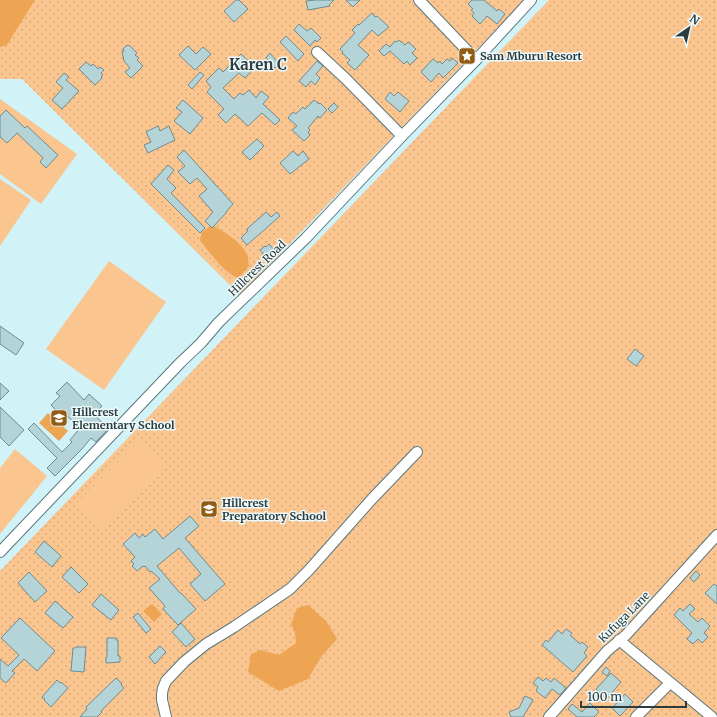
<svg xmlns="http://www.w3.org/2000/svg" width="717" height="717" font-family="Merriweather,serif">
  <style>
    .park { fill: url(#park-dots) }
    .pitch { fill: #fac58f }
    .water { fill: #eda554 }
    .building { fill: #b4d4d8; stroke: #6e8c91 }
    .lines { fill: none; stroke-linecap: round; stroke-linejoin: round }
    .minor-casing { stroke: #5a777c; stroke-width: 12 }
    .minor { stroke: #fff; stroke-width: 10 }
    .labels { text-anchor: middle; stroke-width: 3; stroke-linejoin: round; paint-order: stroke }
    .poi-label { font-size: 11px; font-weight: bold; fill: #2f3c3e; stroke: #eefbfd; text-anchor: start }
    .street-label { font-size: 11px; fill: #2f3c3e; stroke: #eefbfd }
    .district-label { font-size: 15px; font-weight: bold; fill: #2f3c3e; stroke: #eefbfd }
  </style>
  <defs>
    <pattern id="park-dots" width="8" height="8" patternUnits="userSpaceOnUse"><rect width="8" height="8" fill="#fac58f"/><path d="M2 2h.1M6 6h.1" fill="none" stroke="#d7aa7c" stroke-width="1.8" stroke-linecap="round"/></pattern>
  </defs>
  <rect width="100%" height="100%" fill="#d1f2f7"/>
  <!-- park -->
  <g class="park">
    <path d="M 0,0 L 525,0 L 240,295 L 22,79 L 0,79 Z"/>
    <path d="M 549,0 L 717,0 L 717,717 L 0,717 L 0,571 Z"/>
  </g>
  <!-- pitch -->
  <g class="pitch">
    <path d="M 0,99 L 77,154 L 41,204 L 0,174 Z"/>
    <path d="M 0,179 L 31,200 L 0,246 Z"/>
    <path d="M 109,261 L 166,302 L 104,390 L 46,349 Z"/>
    <path d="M 138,441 L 166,469 L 103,531 L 76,504 Z"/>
    <path d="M 15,449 L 47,476 L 0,534 L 0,468 Z"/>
  </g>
  <!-- water -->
  <g class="water">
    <path d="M 0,0 L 35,0 L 7,45 L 0,47 Z"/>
    <path d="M 212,225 C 225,232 240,241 247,254 C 249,257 248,262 249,266 L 238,278 C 224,273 209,252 200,240 L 202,232 Z"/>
    <path d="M 48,413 L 68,431 L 59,441 L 39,423 Z"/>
    <path d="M 152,604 L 162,614 L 154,622 L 143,611 Z"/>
    <path d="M 308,605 L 326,621 L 337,639 L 321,657 L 308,679 L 279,691 L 248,672 L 251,654 L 261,650 L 279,655 L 296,643 L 295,633 L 291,624 L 297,608 Z"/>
  </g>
  <!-- building -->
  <g class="building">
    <path d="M 236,0 L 239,0 L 248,9 L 234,22 L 224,11 Z"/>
    <path d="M 315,0 L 334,0 L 329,5 L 330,6 L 308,10 L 306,1 Z"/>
    <path d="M 346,0 L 360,0 L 353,7 Z"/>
    <path d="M 472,0 L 484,0 L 497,11 L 499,9 L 505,14 L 497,24 L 487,16 L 480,24 L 472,16 L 474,13 L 471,10 L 473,9 L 468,4 Z"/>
    <path d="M 372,13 L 375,17 L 377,16 L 389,27 L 378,36 L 372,30 L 358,45 L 369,55 L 355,70 L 347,63 L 350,60 L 342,53 L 343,52 L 340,49 L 355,33 L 352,30 L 358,24 L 359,25 Z"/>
    <path d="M 299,24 L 307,31 L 311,28 L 321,38 L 317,42 L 315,40 L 310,46 L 294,30 Z"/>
    <path d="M 286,36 L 304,54 L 298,61 L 280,42 Z"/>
    <path d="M 399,40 L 405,45 L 408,42 L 416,49 L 412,53 L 417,58 L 410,65 L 407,61 L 404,64 L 390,51 L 384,56 L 379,51 L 386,44 L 390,47 L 395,41 L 397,42 Z"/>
    <path d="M 127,45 L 128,46 L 129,45 L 137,53 L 135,55 L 139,58 L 137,60 L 143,66 L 131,78 L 125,72 L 130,68 L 124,61 L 123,56 L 122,52 L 124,51 L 123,49 Z"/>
    <path d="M 188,46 L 196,54 L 203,47 L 211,54 L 195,70 L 179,55 Z"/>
    <path d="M 270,53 L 279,64 L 275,68 L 266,58 Z"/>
    <path d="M 241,54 L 255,67 L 245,78 L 239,73 L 223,88 L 234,99 L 240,93 L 243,95 L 249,90 L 256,98 L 261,91 L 269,97 L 263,104 L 280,120 L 275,125 L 262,113 L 248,126 L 235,114 L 226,123 L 218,115 L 224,109 L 207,92 L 211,87 L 206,81 L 219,68 L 223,72 Z"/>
    <path d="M 452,58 L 458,63 L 443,78 L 439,73 L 431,82 L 421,72 L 433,59 L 438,63 L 440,61 L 442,64 L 447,59 L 450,61 Z"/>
    <path d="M 317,61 L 323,66 L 316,74 L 320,78 L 315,85 L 311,81 L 306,87 L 299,81 Z"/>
    <path d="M 86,62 L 91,66 L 93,64 L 98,69 L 100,67 L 104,70 L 101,73 L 103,75 L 101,77 L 102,78 L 95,85 L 79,69 Z"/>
    <path d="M 200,72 L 204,75 L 192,89 L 188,85 Z"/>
    <path d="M 64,73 L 69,77 L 66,80 L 79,91 L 62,109 L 52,100 L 63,88 L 56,82 Z"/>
    <path d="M 390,92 L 394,96 L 398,92 L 409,101 L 400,112 L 385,99 Z"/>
    <path d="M 183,100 L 203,118 L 190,134 L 174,121 L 182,112 L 176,108 Z"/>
    <path d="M 314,100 L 319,104 L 320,103 L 327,110 L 320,118 L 318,116 L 308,128 L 310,130 L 308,132 L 310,135 L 304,141 L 292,130 L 297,126 L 288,118 L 293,112 L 296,114 L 303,107 L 305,109 Z"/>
    <path d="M 334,103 L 338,107 L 332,113 L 328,109 Z"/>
    <path d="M 6,110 L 25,128 L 27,126 L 58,155 L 46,168 L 40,162 L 43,158 L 17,133 L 7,143 L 0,137 L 0,116 Z"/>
    <path d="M 158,126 L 160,131 L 169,126 L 175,140 L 148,153 L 144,145 L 151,142 L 146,132 Z"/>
    <path d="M 257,139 L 264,146 L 250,160 L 242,152 Z"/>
    <path d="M 184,150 L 233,204 L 226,212 L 226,213 L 212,228 L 205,221 L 213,212 L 199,196 L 207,189 L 197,178 L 190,184 L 178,172 L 185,166 L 177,157 Z"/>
    <path d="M 293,151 L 298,156 L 303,151 L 309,159 L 290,174 L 280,163 Z"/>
    <path d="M 168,165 L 174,170 L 167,179 L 176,188 L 171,193 L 205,228 L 200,233 L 151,184 Z"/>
    <path d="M 266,212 L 271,217 L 277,212 L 280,216 L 247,245 L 241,238 L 248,231 L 247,229 Z"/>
    <path d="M 269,244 L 274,250 L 271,253 L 273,255 L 268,259 L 260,250 L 265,246 L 266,247 Z"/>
    <path d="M 0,326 L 24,343 L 16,355 L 0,344 Z"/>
    <path d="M 635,349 L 644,356 L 636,366 L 627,359 Z"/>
    <path d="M 67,382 L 84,400 L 89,394 L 102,406 L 94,414 L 108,429 L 96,442 L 91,438 L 81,450 L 55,476 L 47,468 L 57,458 L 28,429 L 34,423 L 62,452 L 72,442 L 70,440 L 80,428 L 67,416 L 64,419 L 51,405 L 60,396 L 56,393 Z"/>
    <path d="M 0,383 L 9,391 L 0,400 Z"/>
    <path d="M 0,407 L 24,430 L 9,446 L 0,437 Z"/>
    <path d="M 190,516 L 199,526 L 185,538 L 225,584 L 205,601 L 190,584 L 201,574 L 179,548 L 157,566 L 180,593 L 181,593 L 196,609 L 178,625 L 163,609 L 165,606 L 149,588 L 160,579 L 151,571 L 150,572 L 145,566 L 144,567 L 143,566 L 137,571 L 132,566 L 134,564 L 131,561 L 135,557 L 123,544 L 135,533 L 139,538 L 143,534 L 145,537 L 155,529 L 163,539 Z"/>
    <path d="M 44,541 L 61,556 L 52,567 L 35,552 Z"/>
    <path d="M 71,567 L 88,584 L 79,593 L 62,577 Z"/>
    <path d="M 696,571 L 700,575 L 694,582 L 690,578 Z"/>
    <path d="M 29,572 L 47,591 L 35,602 L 18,583 Z"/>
    <path d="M 714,584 L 717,586 L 717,604 L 705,593 Z"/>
    <path d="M 101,594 L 119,610 L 111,620 L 92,605 Z"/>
    <path d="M 55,601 L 73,617 L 63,628 L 45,613 Z"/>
    <path d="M 690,604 L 695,609 L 689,614 L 698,622 L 702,618 L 710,626 L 704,633 L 708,637 L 702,643 L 698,639 L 693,644 L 687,639 L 692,633 L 674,615 L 680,608 L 683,611 Z"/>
    <path d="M 138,613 L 151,629 L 146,633 L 133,617 Z"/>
    <path d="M 20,618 L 55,651 L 37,671 L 24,659 L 12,671 L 15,673 L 6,683 L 0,678 L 0,659 L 8,666 L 19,655 L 1,638 Z"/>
    <path d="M 181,623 L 195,639 L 186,647 L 172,632 Z"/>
    <path d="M 566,629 L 572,633 L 570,635 L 580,644 L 582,642 L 588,647 L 584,653 L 587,656 L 573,672 L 542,645 L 546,640 L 548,642 L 558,630 L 562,634 Z"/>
    <path d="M 107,638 L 116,638 L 116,640 L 118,640 L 118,656 L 120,656 L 120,662 L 106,663 L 106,657 L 107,657 Z"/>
    <path d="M 160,646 L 166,652 L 155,664 L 149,657 Z"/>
    <path d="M 76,647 L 86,647 L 84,672 L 71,671 L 73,648 L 75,648 Z"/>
    <path d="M 606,667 L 610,671 L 607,676 L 602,672 Z"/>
    <path d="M 611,673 L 621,682 L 608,697 L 603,693 L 602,695 L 596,689 Z"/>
    <path d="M 538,677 L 543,681 L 546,678 L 551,682 L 554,678 L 566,688 L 560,695 L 552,689 L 545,698 L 536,691 L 538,687 L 533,683 Z"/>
    <path d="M 116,678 L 122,684 L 121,685 L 124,688 L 101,711 L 102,712 L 97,717 L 80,717 L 87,709 L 86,707 Z"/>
    <path d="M 57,680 L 60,683 L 61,682 L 68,688 L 51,707 L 44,700 L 45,699 L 42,697 Z"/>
    <path d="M 625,694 L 633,702 L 620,716 L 612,708 Z"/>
    <path d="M 525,696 L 533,700 L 523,717 L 511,717 L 509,712 L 519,708 Z"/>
    <path d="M 590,703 L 599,712 L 594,717 L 577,717 L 568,709 L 572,704 L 582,712 Z"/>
  </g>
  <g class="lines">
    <defs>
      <g id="minor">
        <path d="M 419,0 L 476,60"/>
        <path d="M 317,52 L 346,79 L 402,136"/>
        <path d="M 0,552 L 181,362 L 201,343 L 219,322 L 306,238 L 402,136 L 476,60 L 531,0"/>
        <path d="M 619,640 L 712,717"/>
        <path d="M 166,717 L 162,700 L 162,694 L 163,688 L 166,681 L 184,662 L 206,644 L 234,627 L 290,589 L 309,570 L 371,500 L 417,452"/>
        <path d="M 549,717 L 607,651 L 626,635 L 717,535"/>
        <path d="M 636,717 L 670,683"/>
      </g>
    </defs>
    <!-- minor casing -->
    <use href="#minor" class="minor-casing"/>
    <!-- minor -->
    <use href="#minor" class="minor"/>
  </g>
  <!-- icons -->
  <defs>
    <symbol id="sight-square" viewBox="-11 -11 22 22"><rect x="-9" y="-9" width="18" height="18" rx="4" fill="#935c14" stroke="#eefbfd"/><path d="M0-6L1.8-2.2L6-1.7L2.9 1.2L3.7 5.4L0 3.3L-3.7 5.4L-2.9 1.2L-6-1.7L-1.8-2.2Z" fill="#fff"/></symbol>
    <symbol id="school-square" viewBox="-11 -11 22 22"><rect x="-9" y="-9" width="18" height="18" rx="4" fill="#935c14" stroke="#eefbfd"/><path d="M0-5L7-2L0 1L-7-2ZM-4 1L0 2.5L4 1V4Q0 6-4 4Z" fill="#fff"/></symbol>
  </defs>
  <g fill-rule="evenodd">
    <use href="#sight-square" x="457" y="46" width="20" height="20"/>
    <use href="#school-square" x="49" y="408" width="20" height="20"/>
    <use href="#school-square" x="199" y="499" width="20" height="20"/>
  </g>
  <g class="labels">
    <!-- poi labels -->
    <g class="poi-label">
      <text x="480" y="60">Sam Mburu Resort</text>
      <text x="72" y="416">Hillcrest<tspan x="72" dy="13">Elementary School</tspan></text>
      <text x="222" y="507">Hillcrest<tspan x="222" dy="13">Preparatory School</tspan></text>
    </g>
    <!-- street labels -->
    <g class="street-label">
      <text transform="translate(257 268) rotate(-44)" y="4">Hillcrest Road</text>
      <text transform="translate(624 617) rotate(-45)" y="4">Kufuga Lane</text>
    </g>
    <!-- district labels -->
    <g class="district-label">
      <text x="258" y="70">Karen C</text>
    </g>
  </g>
  <!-- north arrow -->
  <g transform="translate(689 28) rotate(34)" stroke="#eefbfd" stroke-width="3" paint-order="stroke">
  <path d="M0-3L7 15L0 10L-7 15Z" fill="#2f3c3e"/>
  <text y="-6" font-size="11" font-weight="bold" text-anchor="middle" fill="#2f3c3e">N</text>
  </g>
  <!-- scale -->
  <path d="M581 701v6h105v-6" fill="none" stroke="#2f3c3e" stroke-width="2"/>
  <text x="587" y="701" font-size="12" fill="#2f3c3e" stroke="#eefbfd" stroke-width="3" paint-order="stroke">100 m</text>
</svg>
